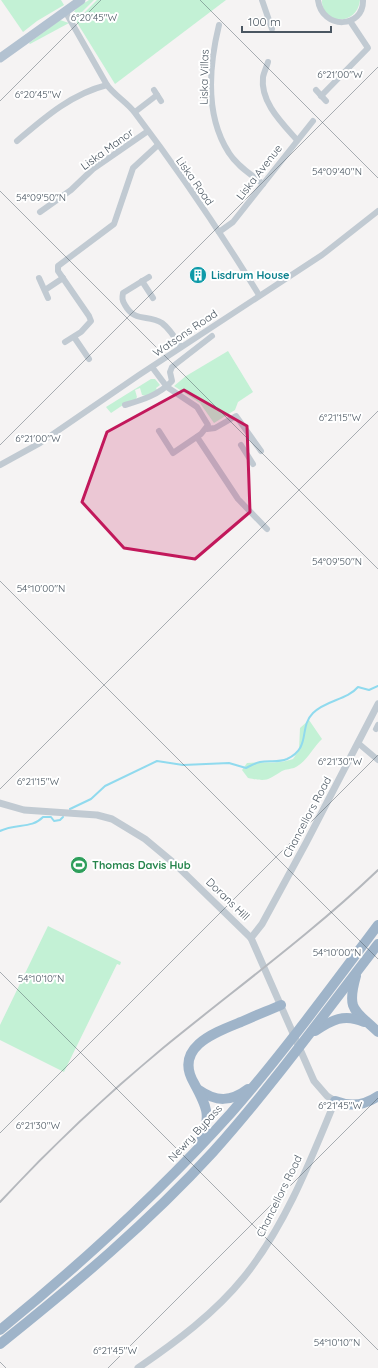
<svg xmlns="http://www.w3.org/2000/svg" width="378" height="1368" font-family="Quicksand,sans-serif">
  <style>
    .green { fill: #c3f1d5 }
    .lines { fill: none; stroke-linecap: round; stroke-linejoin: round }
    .stream { stroke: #90daee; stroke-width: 2 }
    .minor { stroke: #c1cad2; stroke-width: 6 }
    .tertiary { stroke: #c1cad2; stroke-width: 7 }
    .primary { stroke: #b3c2d1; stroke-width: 9 }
    .trunk { stroke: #9fb4c9; stroke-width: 10 }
    .rail { stroke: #b5b8bd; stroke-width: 2 }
    .marked { fill: #c2185b; fill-opacity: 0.2; stroke: #c2185b; stroke-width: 3; stroke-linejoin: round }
    .ticks { fill: none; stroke: #4a5661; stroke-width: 1; stroke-opacity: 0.45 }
    .labels { text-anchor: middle; stroke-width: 4; stroke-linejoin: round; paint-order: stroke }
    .street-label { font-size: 11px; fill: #4a5661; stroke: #fff }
    .culture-label { font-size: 11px; font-weight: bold; fill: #0d838f; stroke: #fff; text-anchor: start }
    .leisure-label { font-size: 11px; font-weight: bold; fill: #27864d; stroke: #fff; text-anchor: start }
    .ticks-label { font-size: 10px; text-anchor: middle; fill: #4a5661; stroke: #fff; stroke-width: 4; stroke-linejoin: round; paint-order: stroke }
  </style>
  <rect width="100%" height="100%" fill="#f5f3f3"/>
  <!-- green -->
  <g class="green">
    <path d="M 1,0 L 61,0 L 64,5 L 37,21 L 23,32 Z"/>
    <path d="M 89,0 L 94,0 L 74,20 C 70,10 81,5 89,0 Z"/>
    <path d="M 97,0 L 226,0 L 115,84 L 76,21 Z"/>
    <path d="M 322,0 L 360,0 C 357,27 321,25 322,0 Z"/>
    <path d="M 60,20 L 69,23 L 30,44 L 29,43 Z"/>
    <path d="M 228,351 L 253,392 L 238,402 L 235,410 L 214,423 L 200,403 L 174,386 L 186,376 Z"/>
    <path d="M 151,379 L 155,379 L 160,385 L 156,388 L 157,390 L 147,396 L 142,395 L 140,388 L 135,390 L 137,397 L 135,400 L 123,403 L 123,405 L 111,413 L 106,407 Z"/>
    <path d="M 309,720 L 322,739 C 313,747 307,762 294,768 C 291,769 286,769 282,771 C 267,780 268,782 248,778 L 242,770 L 247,763 C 263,761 275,765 293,759 L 299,750 L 300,728 Z"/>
    <path d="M 48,926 L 121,962 L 120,965 L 117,964 L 64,1072 L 0,1040 L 0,1025 Z"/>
  </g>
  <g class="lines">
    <!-- stream -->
    <g class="stream">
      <path d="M 70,809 L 91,799 L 105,786 L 157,761 L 183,765 L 229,763 L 246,768 C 250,766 255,763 260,762 C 269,760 278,763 287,759 C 312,747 298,728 313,713 C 326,700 347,700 358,687 L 369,690 L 378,686"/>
      <path d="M 0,831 C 15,823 32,829 43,817 L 51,817 L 54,821 L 60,820 L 63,817"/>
    </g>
    <!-- minor -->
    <g class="minor">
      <path d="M 262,0 L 272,29"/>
      <path d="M 318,0 C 322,30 364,29 363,0"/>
      <path d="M 65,11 L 107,85 C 115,96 127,102 135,113 C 179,171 221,233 259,295"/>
      <path d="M 219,25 C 209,66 205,116 229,153 C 237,166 252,175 263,184"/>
      <path d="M 268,62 C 267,66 264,72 263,77 C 260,102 282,123 297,140"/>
      <path d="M 154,90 L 161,101"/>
      <path d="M 316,90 L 326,101"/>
      <path d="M 321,96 L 368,48 L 350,21"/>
      <path d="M 135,112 L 157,95"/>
      <path d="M 17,141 C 44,118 71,94 107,85"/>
      <path d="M 40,212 L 71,190 L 93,169 L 148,131"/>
      <path d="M 219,232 L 233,222 L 313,121"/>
      <path d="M 149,277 L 123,293 C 122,298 122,300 125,305 C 135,323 148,314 162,323 C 170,329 176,339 181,347"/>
      <path d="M 39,278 L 48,298"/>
      <path d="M 142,281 L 153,298"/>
      <path d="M 45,290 L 63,278"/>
      <path d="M 74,337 L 89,359"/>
      <path d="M 65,342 L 81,332 L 91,321 L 89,316 L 58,271 L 58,266 L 114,224 L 133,168 L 158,145"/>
      <path d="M 152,367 L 167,387 L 197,407 L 208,425 L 201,434 L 173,453 L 159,431"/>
      <path d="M 125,405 C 142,400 159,395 172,381 L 170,372 L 172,367 L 212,336"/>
      <path d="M 207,429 L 215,428 L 236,416 L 261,451"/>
      <path d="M 197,437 L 238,499 L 267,529"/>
      <path d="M 241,445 L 253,464"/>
      <path d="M 0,465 L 40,443 L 139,375 L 322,255 L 378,211"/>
      <path d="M 376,729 L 378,725"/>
      <path d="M 358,743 L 378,760"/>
    </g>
    <!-- tertiary -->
    <g class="tertiary">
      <path d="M 0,803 L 24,810 L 97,815 L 112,819 L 145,839 L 175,864 L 251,938 L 314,1081 L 327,1096 L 335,1101 C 310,1162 285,1226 244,1277 C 215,1313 176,1342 138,1368"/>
      <path d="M 251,938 L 262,924 L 306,843 L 378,704"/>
    </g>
    <!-- primary -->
    <path class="primary" d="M 0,58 L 81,0"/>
    <!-- trunk -->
    <g class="trunk">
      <path d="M 356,976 C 346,1011 355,1010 378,1032"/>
      <path d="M 315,1031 C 332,1020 344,1013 364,1022"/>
      <path d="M 199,1090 C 216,1102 231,1102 248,1089"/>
      <path d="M 335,1101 C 350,1107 365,1105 378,1096"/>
      <path d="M 200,1143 C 212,1116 207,1107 194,1083 C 173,1047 216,1032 241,1022 C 254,1016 267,1011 281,1005"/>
      <path d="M 0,1330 C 82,1263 160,1192 231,1113 C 283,1053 330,989 378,925"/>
      <path d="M 0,1344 C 75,1284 148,1223 213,1152 C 272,1086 324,1014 378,944"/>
    </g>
    <!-- rail -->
    <path class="rail" d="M 0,1202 C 51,1147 105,1096 163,1048 C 235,989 311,934 378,870"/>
  </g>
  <!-- marked area -->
  <path class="marked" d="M 184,390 L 247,426 L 250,512 L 195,559 L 124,548 L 82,502 L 107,432 Z"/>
  <!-- ticks -->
  <path class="ticks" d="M 200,0 L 378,178M 0,101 L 101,0M 0,191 L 378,569M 0,445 L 378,67M 0,581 L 378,959M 0,789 L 378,411M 0,972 L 378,1350M 0,1133 L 378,755M 0,1362 L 6,1368M 108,1368 L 378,1098"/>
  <!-- icons -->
  <defs>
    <symbol id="building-disc" viewBox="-11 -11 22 22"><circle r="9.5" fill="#0f9aa8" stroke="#fff"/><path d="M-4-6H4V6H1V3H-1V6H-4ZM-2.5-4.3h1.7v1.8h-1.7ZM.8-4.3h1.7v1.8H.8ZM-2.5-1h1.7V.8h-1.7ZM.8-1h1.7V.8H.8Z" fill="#fff"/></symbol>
    <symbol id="stadium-disc" viewBox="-11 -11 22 22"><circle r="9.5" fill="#2e9e5b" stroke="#fff"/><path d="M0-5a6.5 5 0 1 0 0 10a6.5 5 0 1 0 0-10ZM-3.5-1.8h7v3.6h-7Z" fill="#fff"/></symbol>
  </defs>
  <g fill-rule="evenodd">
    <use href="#building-disc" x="188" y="265" width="20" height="20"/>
    <use href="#stadium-disc" x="69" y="855" width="20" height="20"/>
  </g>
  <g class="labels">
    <!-- street labels -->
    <g class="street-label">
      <text transform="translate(204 77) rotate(-89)" y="4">Liska Villas</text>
      <text transform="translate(107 149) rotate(-36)" y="4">Liska Manor</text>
      <text transform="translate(259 172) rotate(-52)" y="4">Liska Avenue</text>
      <text transform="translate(195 181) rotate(55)" y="4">Liska Road</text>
      <text transform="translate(185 333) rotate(-34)" y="4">Watsons Road</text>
      <text transform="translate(307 817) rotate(-62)" y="4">Chancellors Road</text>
      <text transform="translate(228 899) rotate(44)" y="4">Dorans Hill</text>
      <text transform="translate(195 1133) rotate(-47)" y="4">Newry Bypass</text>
      <text transform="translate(279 1196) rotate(-64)" y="4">Chancellors Road</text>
    </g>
    <!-- culture labels -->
    <g class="culture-label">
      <text x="211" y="279">Lisdrum House</text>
    </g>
    <!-- leisure labels -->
    <g class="leisure-label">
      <text x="92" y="869">Thomas Davis Hub</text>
    </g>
  </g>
  <g class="ticks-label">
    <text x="94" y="21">6°20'45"W</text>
    <text x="340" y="78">6°21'00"W</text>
    <text x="38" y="98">6°20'45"W</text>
    <text x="337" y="175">54°09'40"N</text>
    <text x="41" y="201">54°09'50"N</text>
    <text x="340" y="421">6°21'15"W</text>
    <text x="38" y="442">6°21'00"W</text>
    <text x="337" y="565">54°09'50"N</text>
    <text x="41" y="592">54°10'00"N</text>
    <text x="340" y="765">6°21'30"W</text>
    <text x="38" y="785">6°21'15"W</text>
    <text x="337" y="956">54°10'00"N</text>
    <text x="41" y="982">54°10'10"N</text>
    <text x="340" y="1109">6°21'45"W</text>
    <text x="38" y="1129">6°21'30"W</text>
    <text x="337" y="1346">54°10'10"N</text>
    <text x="115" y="1354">6°21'45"W</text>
  </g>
  <!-- scale -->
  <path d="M242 26v6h89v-6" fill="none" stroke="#4a5661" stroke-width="2"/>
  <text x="248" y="26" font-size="12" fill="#4a5661" stroke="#ffffff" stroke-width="3" paint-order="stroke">100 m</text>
</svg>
